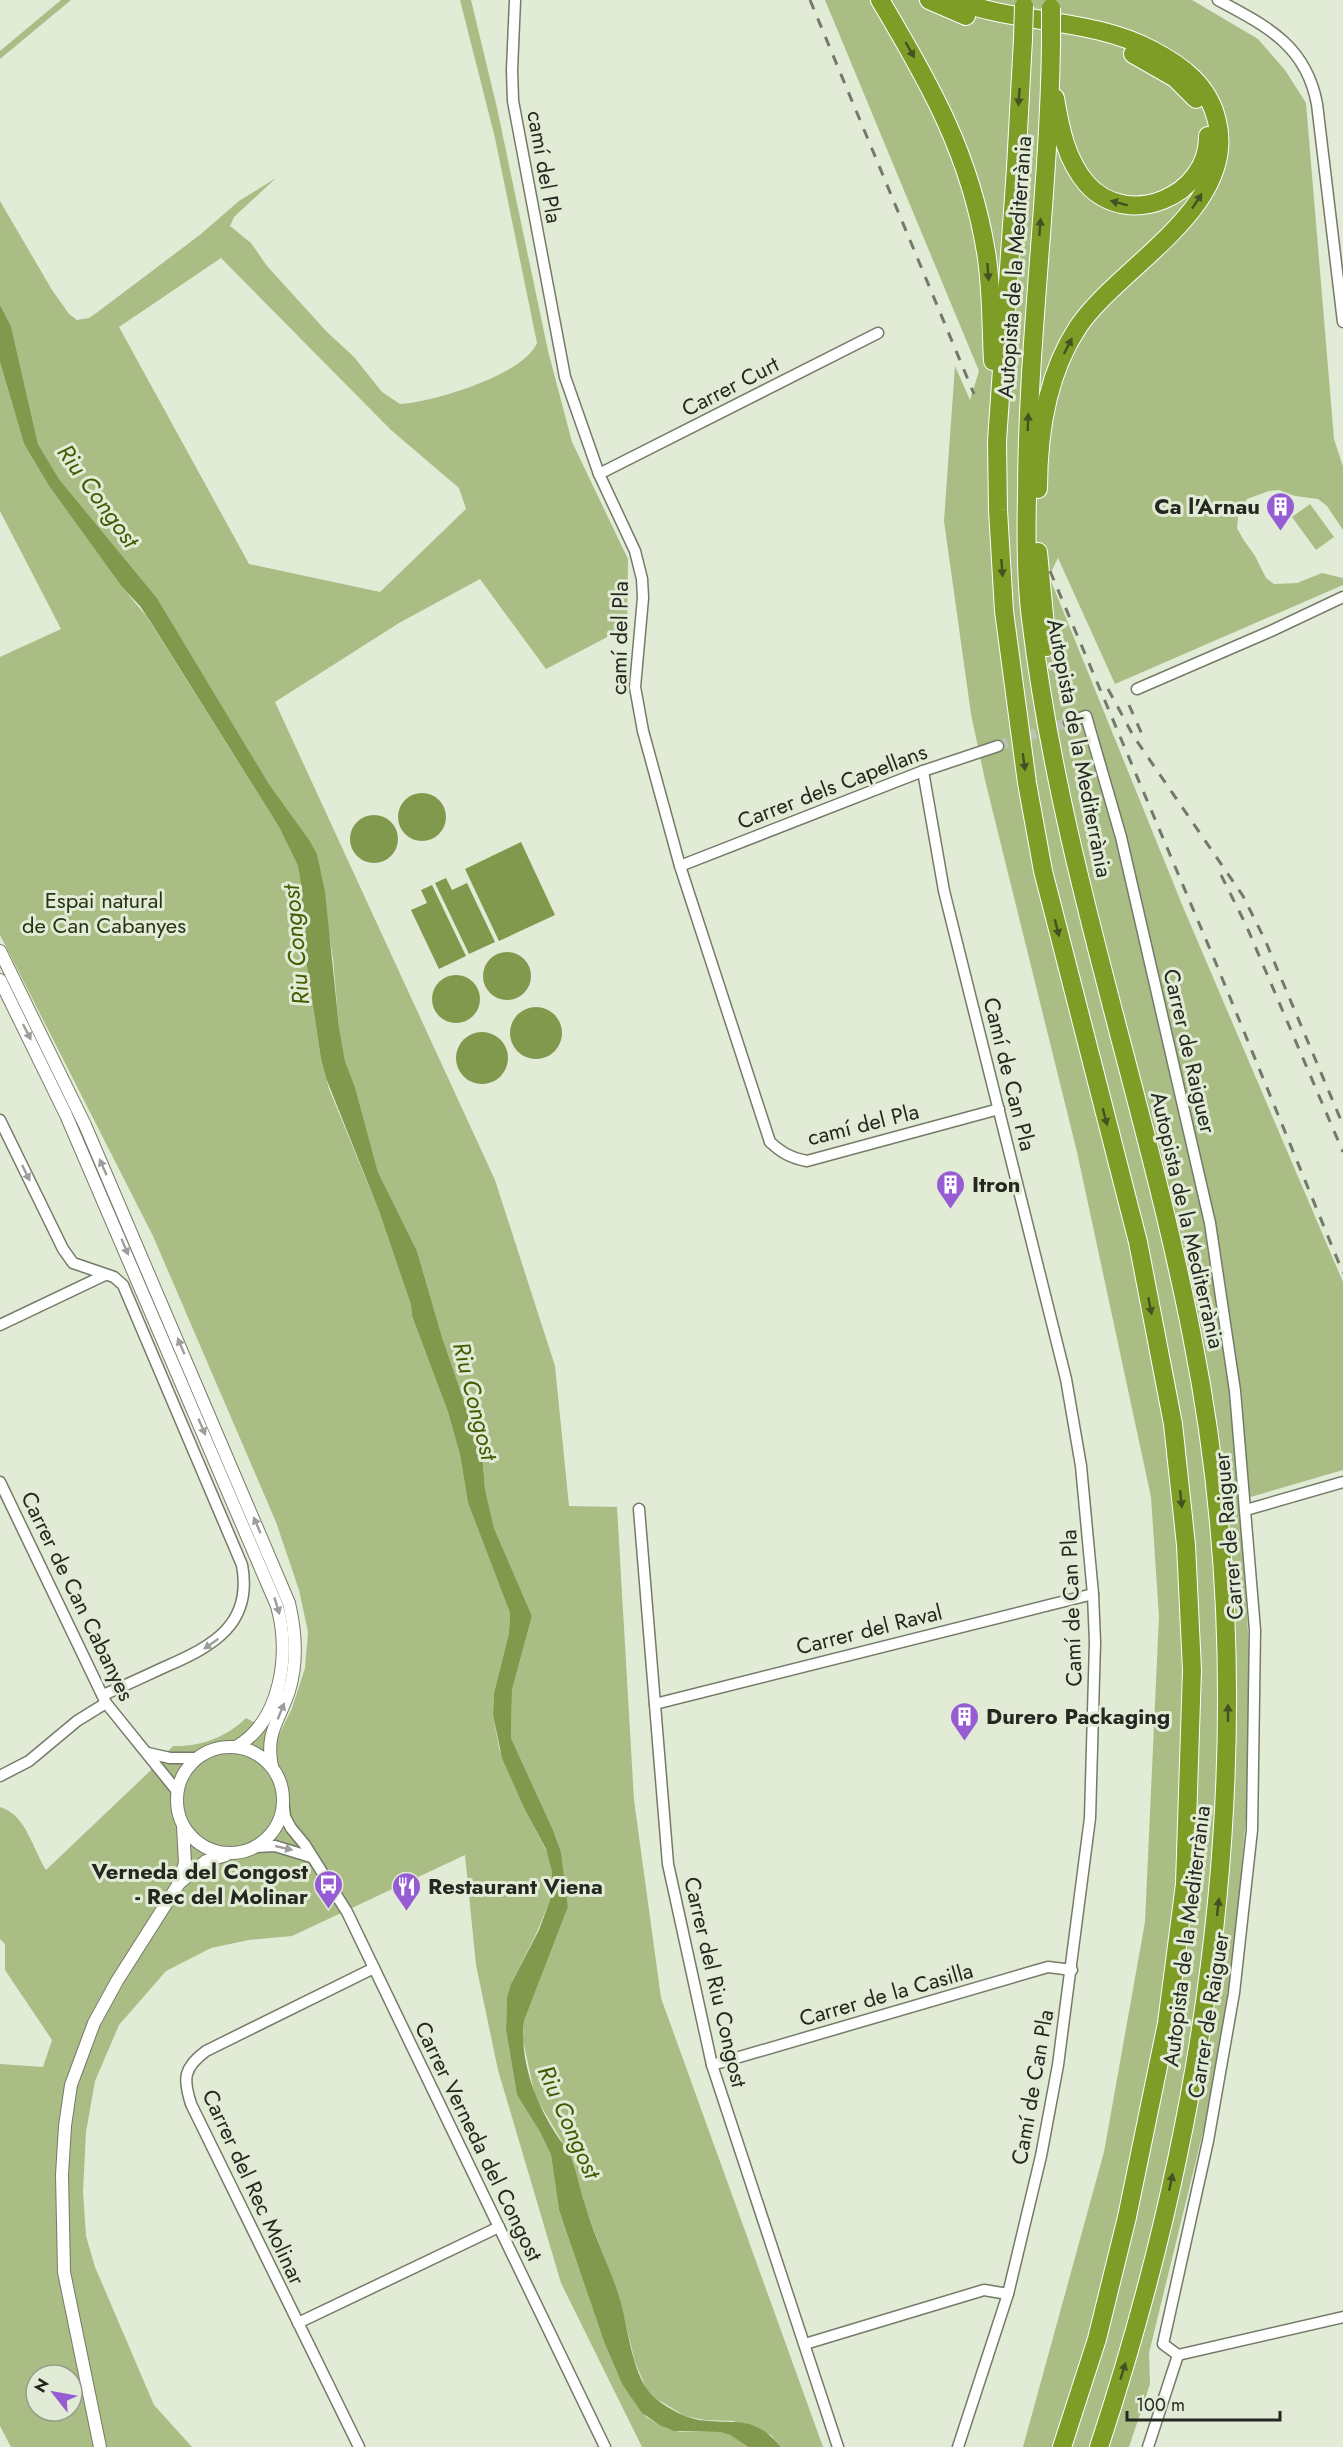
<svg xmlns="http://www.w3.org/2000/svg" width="1343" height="2447" font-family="Jost,sans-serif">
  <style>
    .green { fill: #a9bd85; fill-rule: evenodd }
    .water { fill: #81994d }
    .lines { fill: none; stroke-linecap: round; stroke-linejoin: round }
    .minor-tunnel { stroke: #bcc4b1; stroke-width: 10; stroke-dasharray: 10 5; stroke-linecap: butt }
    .minor-casing { stroke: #747b68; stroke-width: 13 }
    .tertiary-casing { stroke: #747b68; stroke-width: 14 }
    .motorway-casing { stroke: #fff; stroke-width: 20 }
    .minor { stroke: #fff; stroke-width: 10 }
    .tertiary { stroke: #fff; stroke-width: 12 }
    .motorway { stroke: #7d9d27; stroke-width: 18 }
    .rail { stroke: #73796b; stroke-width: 3; stroke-dasharray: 10 10; stroke-linecap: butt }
    .motorway-bridge-casing { stroke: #fff; stroke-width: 20; stroke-linecap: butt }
    .motorway-bridge { stroke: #7d9d27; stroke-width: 18 }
    .oneway { fill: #445122 }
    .oneway2 { fill: #9d9e9b }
    .labels { text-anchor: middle; stroke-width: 6; stroke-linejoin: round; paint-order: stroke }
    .street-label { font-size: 22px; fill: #252820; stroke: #e2ebd5 }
    .poi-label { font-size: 22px; font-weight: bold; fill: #252820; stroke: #e2ebd5; text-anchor: start }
    .park-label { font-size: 22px; fill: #293313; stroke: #e2ebd5 }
    .water-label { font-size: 24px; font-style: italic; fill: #445a00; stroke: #e2ebd5 }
  </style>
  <rect width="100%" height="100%" fill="#e2ebd5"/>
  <!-- green -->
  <g class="green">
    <path d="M 61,0 L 71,0 L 0,59 L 0,51 Z"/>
    <path d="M 460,0 L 471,0 L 497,108 L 548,351 L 572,442 L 628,559 L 627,637 L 615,633 L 546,669 L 480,579 L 399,623 L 275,702 L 495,1180 L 555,1366 L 569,1506 L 617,1507 L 634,1800 L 661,1998 L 823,2447 L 781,2447 L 771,2435 L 733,2421 L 705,2420 L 685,2416 L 657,2399 L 647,2390 L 635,2362 L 619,2296 L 587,2212 L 572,2158 L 535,2096 L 523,2040 L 524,2021 L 568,1907 L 561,1852 L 553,1830 L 511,1738 L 512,1690 L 532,1616 L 494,1528 L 485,1489 L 482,1453 L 442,1337 L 417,1251 L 378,1172 L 355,1087 L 345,1061 L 339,1027 L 333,959 L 317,854 L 310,841 L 269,784 L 157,598 L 59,479 L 38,444 L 11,326 L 0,305 L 0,201 L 52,290 L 69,314 L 77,320 L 89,318 L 99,311 L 201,234 L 239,201 L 276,178 L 234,217 L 230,226 L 251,243 L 267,266 L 327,332 L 354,357 L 382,392 L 400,404 C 433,402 524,375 537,343 L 495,138 ZM 221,258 L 391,430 L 459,488 L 466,509 L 380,592 L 249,564 L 119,327 Z"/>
    <path d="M 825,0 L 1192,0 L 1258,39 L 1285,70 L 1306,103 L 1334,439 L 1343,467 L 1343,530 L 1327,506 L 1318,499 L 1295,496 L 1279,490 L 1269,491 L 1247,499 L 1238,517 L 1237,528 L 1243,539 L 1255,556 L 1266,578 L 1274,584 L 1297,583 L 1322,573 L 1343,578 L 1343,585 L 1115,684 L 1058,558 L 1049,576 L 1183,907 L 1343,1282 L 1343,1470 L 1240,1500 L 1249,1649 L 1247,1806 L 1234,1955 L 1208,2111 L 1149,2353 L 1150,2384 L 1129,2447 L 1023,2447 L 1104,2152 L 1145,1922 L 1159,1617 L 1151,1497 L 1077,1152 L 985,780 L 971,714 L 944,521 L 955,366 L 970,400 L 979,371 Z"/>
    <path d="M 0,362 L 24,444 L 49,486 L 122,587 L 147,617 L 279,827 L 298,866 L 302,885 L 302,933 L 321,1059 L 329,1089 L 379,1211 L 411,1305 L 412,1316 L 448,1412 L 460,1455 L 468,1503 L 510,1613 L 509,1633 L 494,1693 L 493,1715 L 499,1748 L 525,1810 L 547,1852 L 552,1872 L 552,1885 L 549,1903 L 536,1934 L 513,1980 L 507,1997 L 506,2030 L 517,2095 L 540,2132 L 551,2155 L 559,2210 L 604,2342 L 622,2384 L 646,2417 L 665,2428 L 680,2432 L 720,2432 L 730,2435 L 748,2447 L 642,2447 L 561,2283 L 498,2070 L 476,1965 L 465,1855 L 292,1936 L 249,1940 L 211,1948 L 166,1971 L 119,2025 L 95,2081 L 86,2132 L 83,2191 L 86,2236 L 95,2267 L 154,2405 L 192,2447 L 11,2447 L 0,2426 L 0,2064 L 43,2067 L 52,2040 L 5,1970 L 5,1944 L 0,1939 L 0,1807 C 26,1814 33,1850 46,1870 L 149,1772 L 173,1746 C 200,1747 227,1737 246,1718 L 279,1735 L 292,1708 L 305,1668 L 308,1632 L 299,1590 L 276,1522 L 153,1236 L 0,935 L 0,657 L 61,629 L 0,511 ZM 36,2375 L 72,2375 L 72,2411 L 36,2411 Z"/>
    <path d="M 1310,504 L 1334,537 L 1316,550 L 1292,517 Z"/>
  </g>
  <!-- water -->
  <g class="water">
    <path d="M 0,305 L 11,326 L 38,444 L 59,479 L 157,598 L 269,784 L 310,841 L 317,854 L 325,892 L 339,1027 L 345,1061 L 355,1087 L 378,1172 L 417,1251 L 442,1337 L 482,1453 L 485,1489 L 494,1528 L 532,1616 L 512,1690 L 511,1738 L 553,1830 L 561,1852 L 568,1907 L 524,2021 C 519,2062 537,2107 560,2140 C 565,2146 570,2151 572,2159 C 578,2176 581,2194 587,2211 C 596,2240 610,2268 619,2296 C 628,2324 631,2374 652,2395 C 663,2406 683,2417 699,2420 C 735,2425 754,2414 781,2447 L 748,2447 L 730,2435 L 720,2432 L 674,2431 L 661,2426 L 642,2413 L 622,2384 L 604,2342 L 559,2210 L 551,2155 L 540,2132 L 517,2095 L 506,2030 L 507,1997 L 511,1984 L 539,1930 L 549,1903 L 552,1889 L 552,1872 L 546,1849 L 525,1810 L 502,1758 L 493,1715 L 494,1693 L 509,1633 L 510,1613 L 468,1503 L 460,1455 L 448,1412 L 412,1316 L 411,1305 L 379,1211 L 326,1078 L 321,1059 L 302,933 L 302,889 L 298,866 L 279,827 L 150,621 L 140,606 L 122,587 L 49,486 L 24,444 L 0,362 Z"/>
    <circle cx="422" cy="817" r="24"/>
    <circle cx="374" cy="839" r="24"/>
    <path d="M 521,842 L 555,915 L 499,941 L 465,869 Z"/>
    <path d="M 446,878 L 452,890 L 467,883 L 495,942 L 469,954 L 435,883 Z"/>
    <path d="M 432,885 L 466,956 L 439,969 L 411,910 L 427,903 L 421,890 Z"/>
    <circle cx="507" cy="976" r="24"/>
    <circle cx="456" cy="999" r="24"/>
    <circle cx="536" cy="1033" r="26"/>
    <circle cx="482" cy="1058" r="26"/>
  </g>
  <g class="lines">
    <!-- minor-tunnel -->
    <path class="minor-tunnel" d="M 998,746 L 1069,722"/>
    <defs>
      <g id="minor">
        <path d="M 515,0 L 512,70 L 513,101 L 565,377 L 599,474 L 635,551 L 642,579 L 643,598 L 635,687 L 643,731 L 680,866 L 770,1142 C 782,1153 791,1158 807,1161 L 999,1109"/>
        <path d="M 1218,0 C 1266,26 1306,45 1317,104 L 1343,322"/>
        <path d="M 599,474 L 878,333"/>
        <path d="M 1137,689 L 1271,631 L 1343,597"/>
        <path d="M 1069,722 L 1086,716 L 1121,837 L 1210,1223 L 1235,1391 L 1255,1630 L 1252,1830 L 1234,1993 L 1208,2141 L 1163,2344 L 1178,2355"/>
        <path d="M 923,771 L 944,891 L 1066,1379 L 1081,1466 L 1093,1594 L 1095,1642 L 1090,1818 L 1058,2065 L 1041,2156 L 1008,2294 L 958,2447"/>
        <path d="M 680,866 L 923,771 L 998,746"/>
        <path d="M 0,1120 L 63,1249 L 73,1263 L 114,1277 L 123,1285 L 242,1565 C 253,1624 213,1646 167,1666 C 145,1676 124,1686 103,1695"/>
        <path d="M 0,1325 L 105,1275"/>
        <path d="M 0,1482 L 106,1703 L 177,1791"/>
        <path d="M 639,1509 L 668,1864 L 712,2065 L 838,2447"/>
        <path d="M 1246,1510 L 1343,1482"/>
        <path d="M 655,1704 L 1093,1594"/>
        <path d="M 148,1753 L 170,1758 L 196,1758"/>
        <path d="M 0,1776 L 29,1761 L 77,1721 L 106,1703"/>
        <path d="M 283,1799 L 285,1817 L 291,1828 L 305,1845 L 347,1912 L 605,2447"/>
        <path d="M 256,1847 L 275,1846 L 311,1857"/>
        <path d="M 712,2065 L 1048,1967 L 1072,1970"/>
        <path d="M 298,2323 L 499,2227"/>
        <path d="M 805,2344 L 984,2290 L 1008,2294"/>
        <path d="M 359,2447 L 191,2104 C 183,2079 183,2068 206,2051 L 374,1968"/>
        <path d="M 1148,2447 L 1178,2355 L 1343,2317"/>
      </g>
      <g id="tertiary">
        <path d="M 0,951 L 85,1125 L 289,1603 C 296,1633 298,1662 289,1691 C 279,1722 265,1732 272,1767"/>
        <path d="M 0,980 L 66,1115 L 277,1606 C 290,1653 282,1720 236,1747"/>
        <circle cx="230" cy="1800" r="53"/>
        <path d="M 178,1884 L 206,1861 L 226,1855"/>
        <path d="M 100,2447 L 64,2272 L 62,2175 L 65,2126 L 71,2085 L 94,2023 L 117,1981 L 178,1885 L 185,1863 L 183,1826"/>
      </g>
      <g id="motorway">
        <path d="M 880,0 C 930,84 970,154 986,252 C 992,287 991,325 993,361"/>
        <path d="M 929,0 L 966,16"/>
        <path d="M 954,0 C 1018,24 1091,18 1152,50 C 1183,66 1209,86 1217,121 C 1238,208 1119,266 1078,327 C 1047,374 1038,434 1038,489"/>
        <path d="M 1023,39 L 1016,168 L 997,441 L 998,510 L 1004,611 L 1027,783 L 1043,871 L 1138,1242 L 1173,1424 L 1186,1545 L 1192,1670 L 1185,1884 L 1167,2023 L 1127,2217 L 1097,2339 L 1062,2447"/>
        <path d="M 1051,44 C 1049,195 1027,346 1027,497 C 1026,538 1026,579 1031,619 C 1060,863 1145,1096 1192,1336 C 1266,1707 1217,2090 1099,2447"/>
        <path d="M 1133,54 L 1175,78 L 1196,99"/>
        <path d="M 1055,98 C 1060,128 1066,160 1087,184 C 1128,230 1209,196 1208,136"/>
        <path d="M 1038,552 L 1047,647"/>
      </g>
    </defs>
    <!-- minor casing -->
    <use href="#minor" class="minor-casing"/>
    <!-- tertiary casing -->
    <use href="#tertiary" class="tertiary-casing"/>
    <!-- motorway casing -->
    <use href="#motorway" class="motorway-casing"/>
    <!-- minor -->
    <use href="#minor" class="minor"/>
    <!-- tertiary -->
    <use href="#tertiary" class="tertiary"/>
    <!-- motorway -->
    <use href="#motorway" class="motorway"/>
    <!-- rail -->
    <g class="rail">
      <path d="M 810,0 L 974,394"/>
      <path d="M 1050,571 L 1215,961 L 1343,1273"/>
      <path d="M 1108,689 L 1134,737 L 1243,896 L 1265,940 L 1343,1125"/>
      <path d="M 1129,705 L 1145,741"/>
      <path d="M 1221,875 L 1246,925 L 1343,1152"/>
    </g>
    <defs>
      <g id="motorway-bridge">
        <path d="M 1023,39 L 1024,6"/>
        <path d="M 1051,44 L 1051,8"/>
      </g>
    </defs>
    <!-- motorway-bridge casing -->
    <use href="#motorway-bridge" class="motorway-bridge-casing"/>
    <!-- motorway-bridge -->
    <use href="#motorway-bridge" class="motorway-bridge"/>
  </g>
  <!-- one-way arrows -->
  <defs><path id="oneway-solid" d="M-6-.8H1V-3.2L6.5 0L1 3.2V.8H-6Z" transform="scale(1.5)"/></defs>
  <g class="oneway">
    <use href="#oneway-solid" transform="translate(910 50) rotate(60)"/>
    <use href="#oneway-solid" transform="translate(1019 97) rotate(94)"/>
    <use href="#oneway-solid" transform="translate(1197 201) rotate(-57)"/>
    <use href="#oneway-solid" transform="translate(1119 203) rotate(-165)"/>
    <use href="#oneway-solid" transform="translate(1040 227) rotate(-86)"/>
    <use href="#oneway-solid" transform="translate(988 272) rotate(86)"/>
    <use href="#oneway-solid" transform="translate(1068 346) rotate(-63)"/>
    <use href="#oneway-solid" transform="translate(1028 422) rotate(-88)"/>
    <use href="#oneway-solid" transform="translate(1002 568) rotate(86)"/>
    <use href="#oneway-solid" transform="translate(1024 762) rotate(82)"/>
    <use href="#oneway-solid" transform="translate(1057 928) rotate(76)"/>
    <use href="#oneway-solid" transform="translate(1105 1117) rotate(75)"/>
    <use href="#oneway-solid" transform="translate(1150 1306) rotate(79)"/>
    <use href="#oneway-solid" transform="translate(1181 1499) rotate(84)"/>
    <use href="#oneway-solid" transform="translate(1228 1713) rotate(-90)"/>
    <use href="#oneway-solid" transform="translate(1218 1907) rotate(-83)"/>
    <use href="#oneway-solid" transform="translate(1171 2182) rotate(-78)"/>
    <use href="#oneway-solid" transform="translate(1123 2371) rotate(-73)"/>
  </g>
  <g class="oneway2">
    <use href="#oneway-solid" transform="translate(27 1032) rotate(63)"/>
    <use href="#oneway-solid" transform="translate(103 1167) rotate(-114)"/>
    <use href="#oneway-solid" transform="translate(26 1173) rotate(64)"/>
    <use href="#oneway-solid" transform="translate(125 1247) rotate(67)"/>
    <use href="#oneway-solid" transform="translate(181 1346) rotate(-113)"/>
    <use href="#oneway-solid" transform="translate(202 1427) rotate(67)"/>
    <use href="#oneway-solid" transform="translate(257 1525) rotate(-113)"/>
    <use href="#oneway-solid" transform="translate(277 1606) rotate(73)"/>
    <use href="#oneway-solid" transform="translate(211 1644) rotate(145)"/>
    <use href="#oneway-solid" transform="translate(281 1711) rotate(-68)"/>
    <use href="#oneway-solid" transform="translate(284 1848) rotate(13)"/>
  </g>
  <!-- icons -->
  <defs>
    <symbol id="building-pin" viewBox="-11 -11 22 30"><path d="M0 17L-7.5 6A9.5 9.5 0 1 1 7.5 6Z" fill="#965cd3" stroke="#e2ebd5"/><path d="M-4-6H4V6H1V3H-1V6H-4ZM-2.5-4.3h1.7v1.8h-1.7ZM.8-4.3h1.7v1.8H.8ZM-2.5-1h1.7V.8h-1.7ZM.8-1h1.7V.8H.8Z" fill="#fff"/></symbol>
    <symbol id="bus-pin" viewBox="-11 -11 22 30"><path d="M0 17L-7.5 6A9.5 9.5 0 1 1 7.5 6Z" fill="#965cd3" stroke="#e2ebd5"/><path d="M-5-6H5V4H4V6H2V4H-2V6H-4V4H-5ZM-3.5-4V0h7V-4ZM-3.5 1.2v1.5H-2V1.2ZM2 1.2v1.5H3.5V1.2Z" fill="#fff"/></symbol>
    <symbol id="restaurant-pin" viewBox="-11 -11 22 30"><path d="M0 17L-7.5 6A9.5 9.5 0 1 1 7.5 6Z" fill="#965cd3" stroke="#e2ebd5"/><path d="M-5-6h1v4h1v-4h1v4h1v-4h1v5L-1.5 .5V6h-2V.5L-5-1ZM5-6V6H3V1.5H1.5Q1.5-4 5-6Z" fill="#fff"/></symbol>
  </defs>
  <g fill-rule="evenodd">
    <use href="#building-pin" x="1264" y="490" width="33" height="45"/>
    <use href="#building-pin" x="934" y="1168" width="33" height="45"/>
    <use href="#building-pin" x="948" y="1700" width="33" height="45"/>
    <use href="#bus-pin" x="312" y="1868" width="33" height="45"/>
    <use href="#restaurant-pin" x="390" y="1870" width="33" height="45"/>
  </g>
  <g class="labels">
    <!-- street labels -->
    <g class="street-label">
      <text transform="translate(545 167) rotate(80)" y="8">camí del Pla</text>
      <text transform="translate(1014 267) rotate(-86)" y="8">Autopista de la Mediterrània</text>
      <text transform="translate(730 386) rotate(-27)" y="8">Carrer Curt</text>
      <text transform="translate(619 638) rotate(-89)" y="8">camí del Pla</text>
      <text transform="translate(1080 748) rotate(79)" y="8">Autopista de la Mediterrània</text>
      <text transform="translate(832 786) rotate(-21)" y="8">Carrer dels Capellans</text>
      <text transform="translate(1190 1051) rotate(77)" y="8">Carrer de Raiguer</text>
      <text transform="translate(1010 1074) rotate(76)" y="8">Camí de Can Pla</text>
      <text transform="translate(863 1124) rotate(-14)" y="8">camí del Pla</text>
      <text transform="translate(1188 1220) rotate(77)" y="8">Autopista de la Mediterrània</text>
      <text transform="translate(1228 1536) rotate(-95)" y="8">Carrer de Raiguer</text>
      <text transform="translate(78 1596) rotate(64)" y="8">Carrer de Can Cabanyes</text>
      <text transform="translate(1071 1608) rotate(-92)" y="8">Camí de Can Pla</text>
      <text transform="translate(869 1629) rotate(-14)" y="8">Carrer del Raval</text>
      <text transform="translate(1186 1936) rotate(-83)" y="8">Autopista de la Mediterrània</text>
      <text transform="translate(716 1982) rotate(77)" y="8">Carrer del Riu Congost</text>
      <text transform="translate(886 1994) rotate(-16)" y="8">Carrer de la Casilla</text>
      <text transform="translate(1208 2015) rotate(-81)" y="8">Carrer de Raiguer</text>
      <text transform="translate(1032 2087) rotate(-80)" y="8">Camí de Can Pla</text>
      <text transform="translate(479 2141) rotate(64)" y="8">Carrer Verneda del Congost</text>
      <text transform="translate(254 2187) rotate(65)" y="8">Carrer del Rec Molinar</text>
    </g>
    <!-- poi labels -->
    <g class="poi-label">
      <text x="1260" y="514" text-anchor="end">Ca l'Arnau</text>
      <text x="972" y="1192">Itron</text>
      <text x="986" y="1724">Durero Packaging</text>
      <text x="308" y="1879" text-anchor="end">Verneda del Congost<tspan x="308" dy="25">- Rec del Molinar</tspan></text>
      <text x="428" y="1894">Restaurant Viena</text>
    </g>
    <!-- park labels -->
    <g class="park-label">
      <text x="104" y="908">Espai natural<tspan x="104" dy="25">de Can Cabanyes</tspan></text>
    </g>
    <!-- water labels -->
    <g class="water-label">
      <text transform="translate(98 496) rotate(54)" y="8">Riu Congost</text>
      <text transform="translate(296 945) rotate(-95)" y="8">Riu Congost</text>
      <text transform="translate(475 1401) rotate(76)" y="8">Riu Congost</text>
      <text transform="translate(569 2122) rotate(66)" y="8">Riu Congost</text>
    </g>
  </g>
  <!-- north arrow -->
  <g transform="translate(54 2393) rotate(301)"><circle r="28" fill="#e2ebd5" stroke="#969d8d" stroke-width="1.5"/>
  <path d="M0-4.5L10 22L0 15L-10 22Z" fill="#965cd3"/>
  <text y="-9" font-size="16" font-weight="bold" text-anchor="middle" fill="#252820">N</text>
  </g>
  <!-- scale -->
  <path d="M1127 2411v9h153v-9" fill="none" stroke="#252820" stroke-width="3"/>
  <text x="1136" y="2411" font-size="18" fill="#252820" stroke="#e2ebd5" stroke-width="4.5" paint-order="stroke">100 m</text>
</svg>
